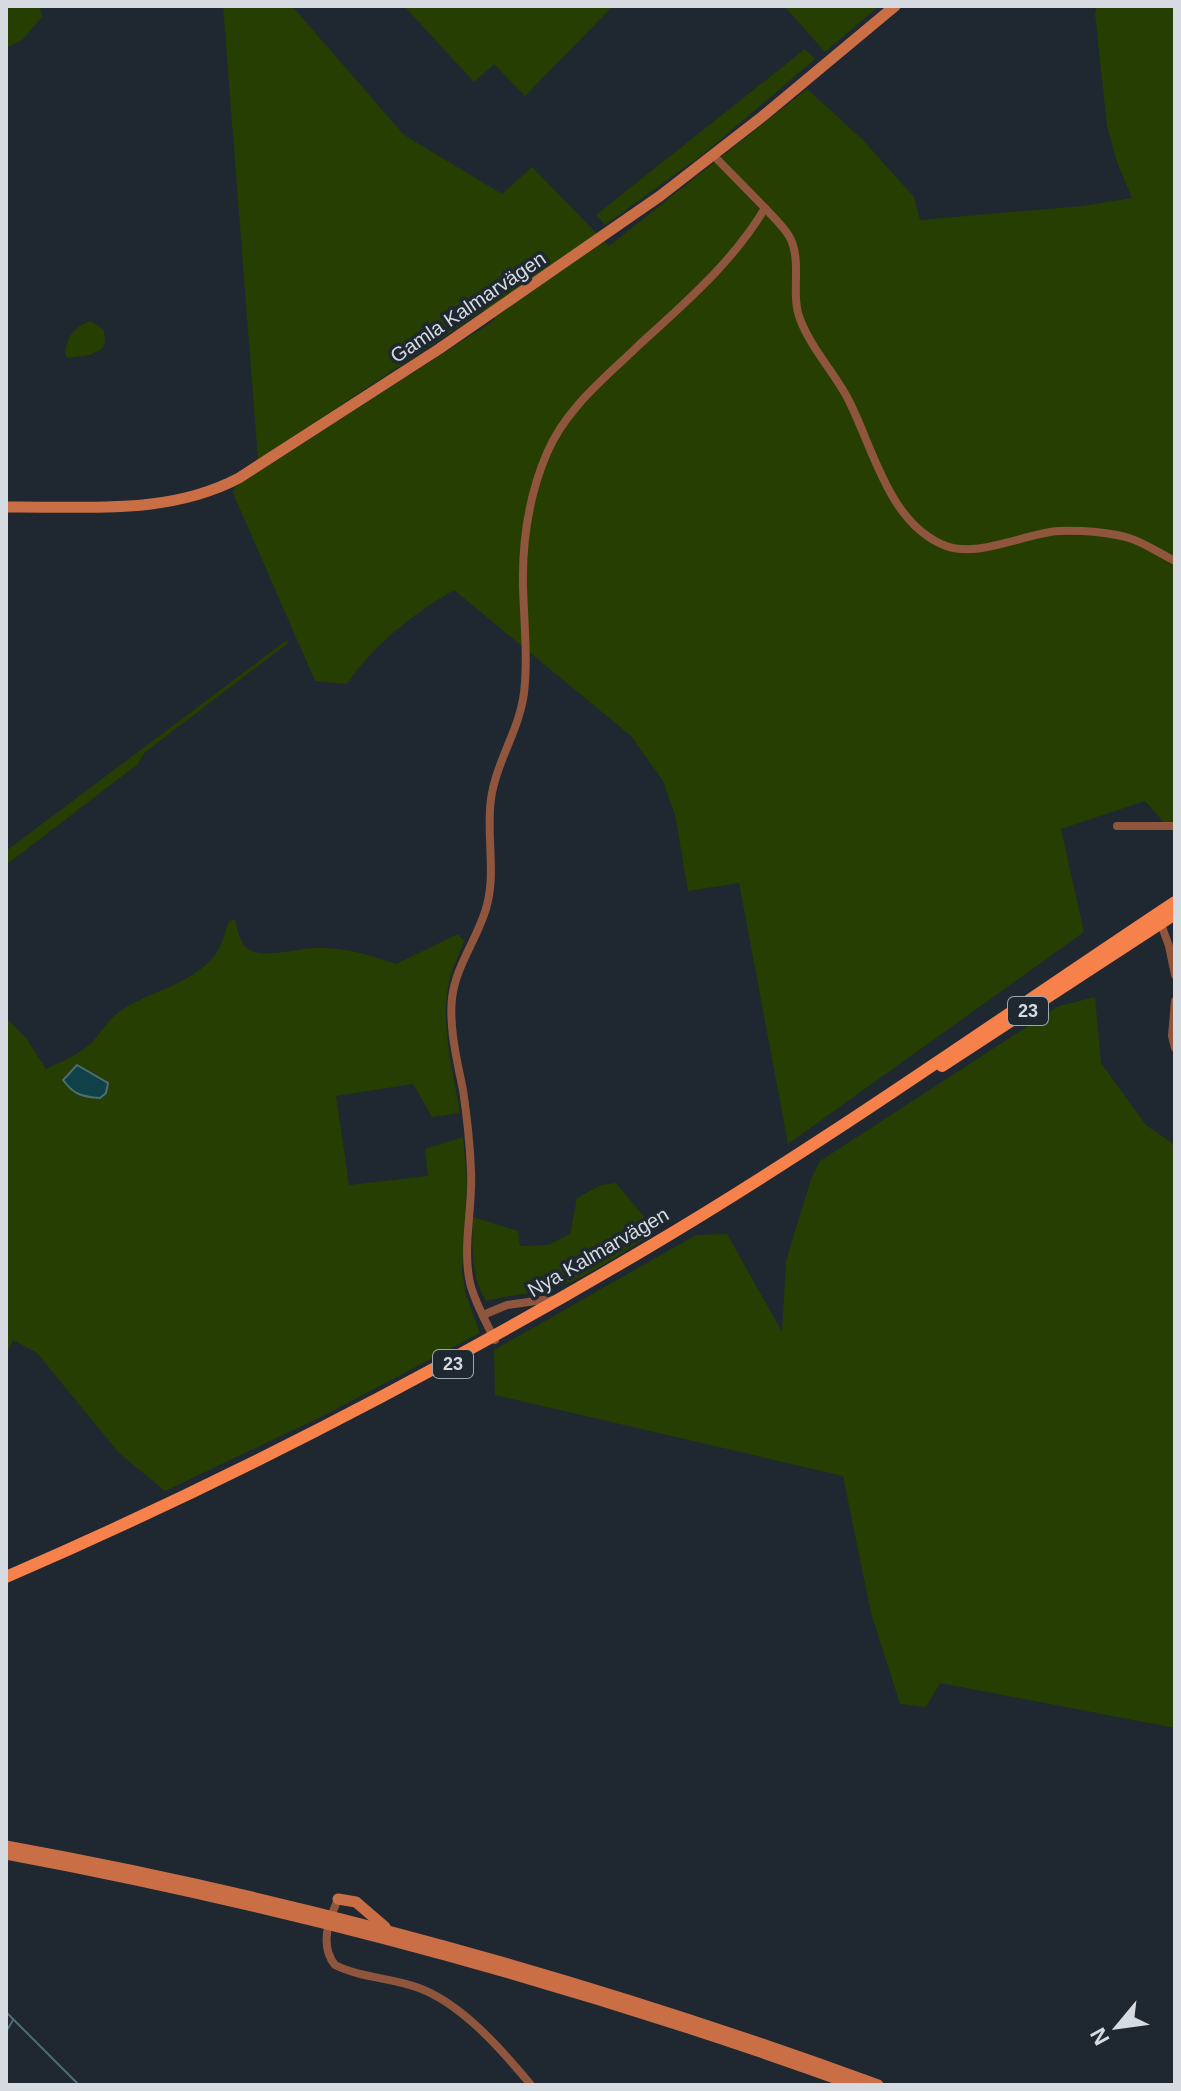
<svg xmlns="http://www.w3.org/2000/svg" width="1181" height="2091" font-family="Helvetica,sans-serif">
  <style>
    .green { fill: #263e01 }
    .water { fill: #104048; stroke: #4b6e76; stroke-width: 2 }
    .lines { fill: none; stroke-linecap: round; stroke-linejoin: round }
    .stream { stroke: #4b6e76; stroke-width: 2 }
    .street { stroke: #8f563d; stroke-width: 8 }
    .secondary { stroke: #ca6e45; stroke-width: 11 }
    .primary { stroke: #f7814a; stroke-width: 12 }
    .labels { text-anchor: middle; stroke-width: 7; stroke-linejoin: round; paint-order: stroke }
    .shield { fill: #1f2731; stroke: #9fa5ac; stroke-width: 2 }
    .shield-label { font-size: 18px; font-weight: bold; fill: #d6dbe1 }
    .street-label { font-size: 20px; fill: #d6dbe1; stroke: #1f2731 }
  </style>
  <rect width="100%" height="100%" fill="#1f2731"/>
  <!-- green -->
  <g class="green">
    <path d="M 12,6 L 36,6 L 41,10 L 42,17 L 22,40 L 6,48 L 6,9 Z"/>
    <path d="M 223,6 L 292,6 L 404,135 L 502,194 L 532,167 L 609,246 L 807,89 L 863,140 L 914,197 L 920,220 L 1082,206 L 1132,198 L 1117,162 L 1107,126 L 1095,14 L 1097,6 L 1175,6 L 1175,835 L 1145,801 L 1061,829 L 1084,932 L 788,1144 L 739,883 L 688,891 L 675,815 L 663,781 L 631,736 L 454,590 C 414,613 373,645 347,684 L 315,681 L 233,493 L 235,487 L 495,320 L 487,308 L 258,460 Z"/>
    <path d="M 404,6 L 613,6 L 525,96 L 494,64 L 474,82 Z"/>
    <path d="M 784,6 L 879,6 L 825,52 Z"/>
    <path d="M 805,49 L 815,59 L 706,152 L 605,225 L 596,215 Z"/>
    <path d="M 91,321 L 104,330 L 105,341 L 103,348 L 90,355 L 67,358 L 65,354 C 66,338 75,325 91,321 Z"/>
    <path d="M 287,640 L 288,643 L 144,753 L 138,764 L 6,865 L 6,851 Z"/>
    <path d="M 235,919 C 237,928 239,941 247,948 C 260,960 298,948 315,948 C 344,947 370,955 396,964 L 458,934 L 464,941 C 459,955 452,969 449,982 C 440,1025 453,1071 460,1113 L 432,1117 L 413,1084 L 336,1096 L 349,1185 L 428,1176 L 425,1149 L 463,1137 L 467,1180 L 462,1272 L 466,1295 L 480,1333 L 321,1417 L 165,1491 L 119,1453 L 37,1353 L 13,1340 L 6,1354 L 6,1018 L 26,1038 L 46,1069 C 63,1061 81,1054 94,1040 C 102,1031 109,1019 119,1012 C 148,991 192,985 215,955 C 222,946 225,931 229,921 Z"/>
    <path d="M 1095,997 L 1101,1063 L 1146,1125 L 1175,1145 L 1175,1728 L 940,1683 L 926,1707 L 900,1704 L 871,1613 L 843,1476 L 495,1395 L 494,1350 L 696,1235 L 727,1234 L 782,1332 L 786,1261 L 811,1179 L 820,1161 L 1059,1006 Z"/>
    <path d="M 616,1183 L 645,1218 L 652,1218 L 658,1228 C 640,1243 582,1280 560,1286 C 536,1294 511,1294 486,1301 C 470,1275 472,1247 473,1217 L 518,1231 L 520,1246 L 548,1245 L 570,1234 L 577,1198 L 601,1185 Z"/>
  </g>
  <!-- water -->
  <path class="water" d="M 77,1065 L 108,1083 L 106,1093 L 100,1098 C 83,1097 74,1095 63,1080 Z"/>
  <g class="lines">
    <!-- stream -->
    <g class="stream">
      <path d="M 6,2012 L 79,2085"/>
      <path d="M 6,2032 L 13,2020"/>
    </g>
    <!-- street -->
    <g class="street">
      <path d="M 765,208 C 773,217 783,226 789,236 C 803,260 790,294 800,319 C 811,348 833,371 847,397 C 873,446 888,524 946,546 C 978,558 1026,533 1059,531 C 1081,530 1111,532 1132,539 C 1146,544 1161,554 1175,561"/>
      <path d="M 1117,826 L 1175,826"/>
      <path d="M 1161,924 L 1169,946 L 1175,975"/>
      <path d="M 1175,1001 L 1172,1036 L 1175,1048"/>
      <path d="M 483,1315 L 507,1305 L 550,1299"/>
      <path d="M 495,1340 C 486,1322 475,1303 470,1283 C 462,1246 473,1208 471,1171 C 470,1144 467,1117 463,1090 C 457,1060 449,1029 452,998 C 456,964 479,937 487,905 C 496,871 486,834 491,799 C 496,762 519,731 524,693 C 528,658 524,622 523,587 C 522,541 529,495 547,453 C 566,408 605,378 639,345 C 685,303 733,262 765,208 L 713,155"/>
      <path d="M 338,1899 C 329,1920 319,1945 335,1965 C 361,1978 393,1978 419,1988 C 462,2004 502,2050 531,2085"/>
    </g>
    <!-- secondary -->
    <g class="secondary">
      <path d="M 6,507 C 85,506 167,516 239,478 L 439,349 L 660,196 L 763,116 L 895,6"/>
      <path d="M 6,1846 C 304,1900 594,1981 878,2085"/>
      <path d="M 6,1854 C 295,1908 578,1985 854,2085"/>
      <path d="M 338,1899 L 356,1902 L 385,1927"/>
    </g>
    <!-- primary -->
    <g class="primary">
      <path d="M 942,1066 L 1175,914"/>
      <path d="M 6,1577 C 226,1482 441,1370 647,1248 C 828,1141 1000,1018 1175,902"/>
    </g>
  </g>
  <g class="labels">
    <!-- shield labels -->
    <g class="shield">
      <rect x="1008" y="997" width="40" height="28" rx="6"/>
      <rect x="433" y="1350" width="40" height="28" rx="6"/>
    </g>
    <g class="shield-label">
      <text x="1028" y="1017">23</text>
      <text x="453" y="1370">23</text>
    </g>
    <!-- street labels -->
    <g class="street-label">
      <text transform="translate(468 307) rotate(-34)" y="7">Gamla Kalmarvägen</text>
      <text transform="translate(598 1252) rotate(-30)" y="7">Nya Kalmarvägen</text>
    </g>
  </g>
  <!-- border -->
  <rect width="1181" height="2091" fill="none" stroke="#d6dbe1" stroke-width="16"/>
  <!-- north arrow -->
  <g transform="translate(1117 2027) rotate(241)" stroke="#1f2731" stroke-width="6" paint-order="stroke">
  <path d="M0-6L14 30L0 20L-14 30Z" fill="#d6dbe1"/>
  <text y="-12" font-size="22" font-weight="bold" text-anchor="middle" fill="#d6dbe1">N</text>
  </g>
</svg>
